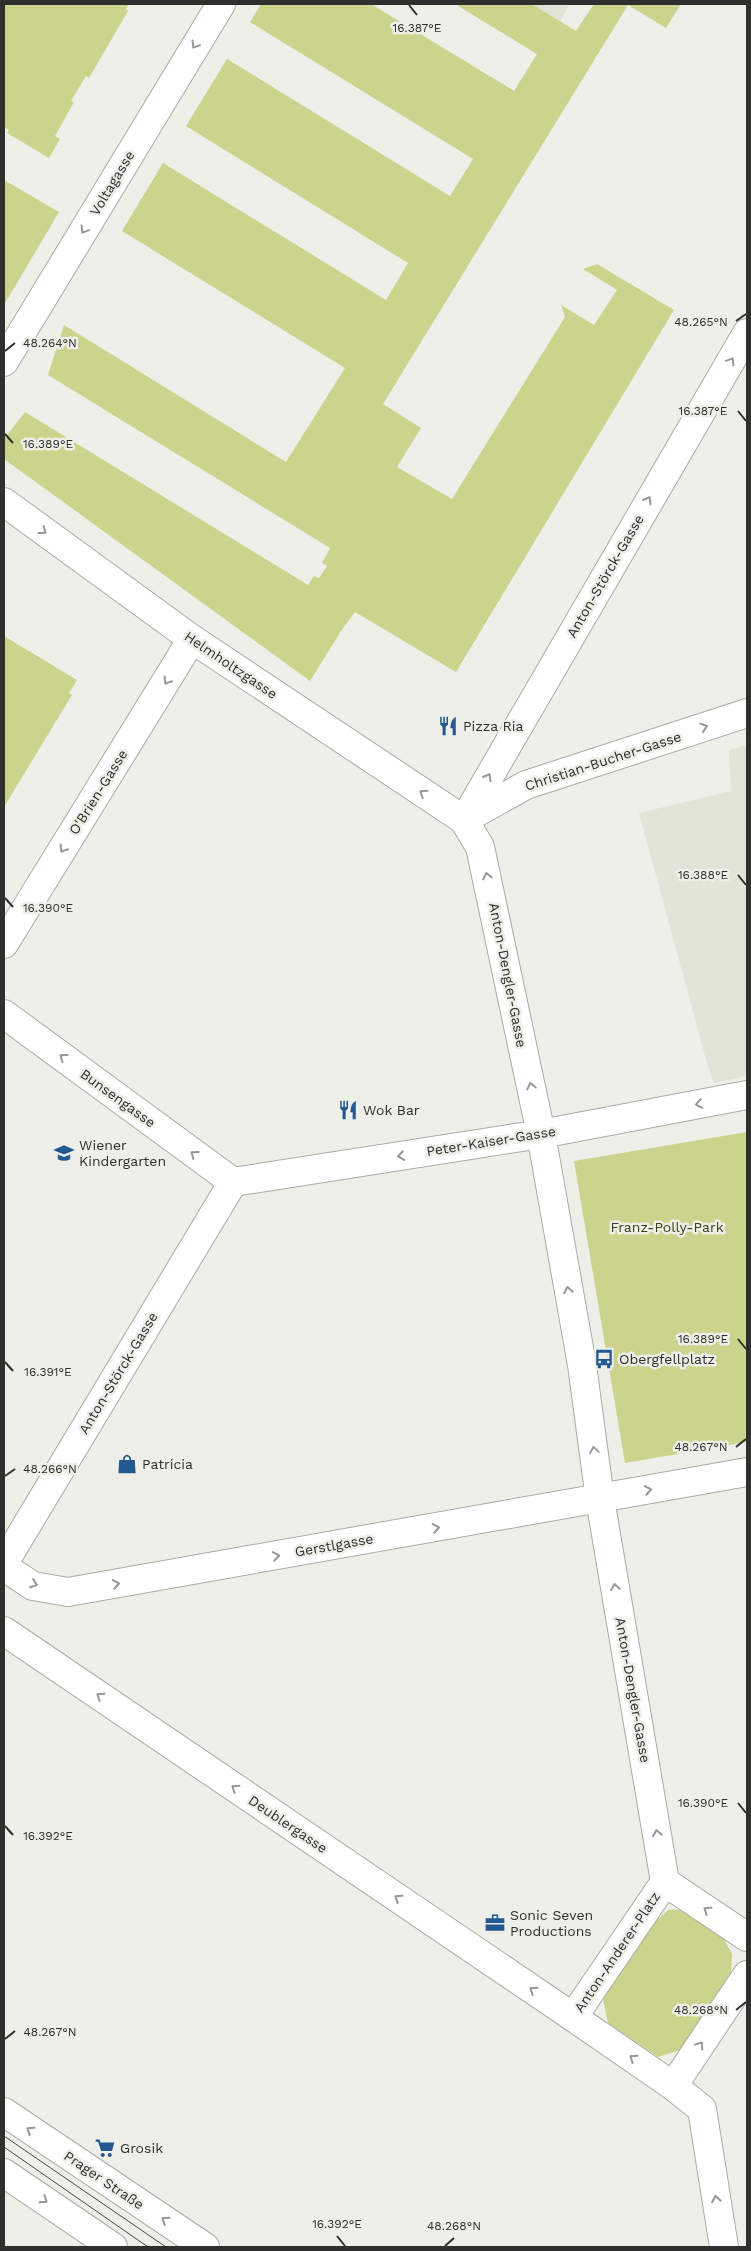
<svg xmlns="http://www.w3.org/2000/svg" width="751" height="2251" font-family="'Work Sans',sans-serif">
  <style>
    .built { fill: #e2e4d7 }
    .green { fill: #cbd38d }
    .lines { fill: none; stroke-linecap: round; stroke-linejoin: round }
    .minor-casing { stroke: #aaaba5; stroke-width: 30 }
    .major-casing { stroke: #aaaba5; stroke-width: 30 }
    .minor { stroke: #fff; stroke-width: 28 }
    .major { stroke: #fff; stroke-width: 28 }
    .tram { stroke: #494947; stroke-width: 1 }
    .oneway { stroke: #979796 }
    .ticks { fill: none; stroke: #2f2f2d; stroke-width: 2 }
    .labels { text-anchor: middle; stroke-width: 5; stroke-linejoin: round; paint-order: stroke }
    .street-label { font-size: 14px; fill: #2f2f2d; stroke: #eeefe9 }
    .poi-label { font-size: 14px; fill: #2f2f2d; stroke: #eeefe9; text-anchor: start }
    .park-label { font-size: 14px; fill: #3c3f13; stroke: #eeefe9 }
    .ticks-label { font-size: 12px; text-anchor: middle; fill: #2f2f2d; stroke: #eeefe9; stroke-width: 5; stroke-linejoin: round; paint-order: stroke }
  </style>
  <rect width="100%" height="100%" fill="#eeefe9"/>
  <!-- built -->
  <g class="built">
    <path d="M 532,4 L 570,4 L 560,21 Z"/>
    <path d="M 747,745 L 747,1076 L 714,1083 L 707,1063 L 639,813 L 731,791 L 729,750 Z"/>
  </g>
  <!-- green -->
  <g class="green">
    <path d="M 4,4 L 129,4 L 126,9 L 128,11 L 89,78 L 86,76 L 71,101 L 74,102 L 55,136 L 60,139 L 49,158 L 7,133 L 9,130 L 4,127 Z"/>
    <path d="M 261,4 L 371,4 L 514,91 L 537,54 L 455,4 L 532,4 L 576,31 L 594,4 L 681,4 L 666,28 L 628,5 L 383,404 L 421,428 L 397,467 L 452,499 L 565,317 L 561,305 L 594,325 L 617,290 L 583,269 L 597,264 L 674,310 L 456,672 L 355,612 L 341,631 L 310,681 L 4,459 L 4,439 L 25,412 L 308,585 L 314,576 L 319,578 L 327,566 L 322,563 L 330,548 L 48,375 L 64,325 L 286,462 L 345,368 L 122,231 L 163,163 L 386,300 L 408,263 L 186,126 L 227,59 L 450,196 L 473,159 L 250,22 Z"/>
    <path d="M 4,180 L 59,212 L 4,305 Z"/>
    <path d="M 4,636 L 77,680 L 69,693 L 72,695 L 4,807 Z"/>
    <path d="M 747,1132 L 747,1442 L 625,1463 L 574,1161 Z"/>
    <path d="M 687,1909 L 719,1930 L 732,1954 L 731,1972 L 680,2050 L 658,2057 L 608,2023 L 603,1999 L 648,1929 L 668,1910 Z"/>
  </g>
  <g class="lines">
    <defs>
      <g id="minor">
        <path d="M 4,362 L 221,4"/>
        <path d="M 4,502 L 192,639 L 464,820 L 480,847 L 541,1134 L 582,1365 L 600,1499 L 665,1882"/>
        <path d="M 465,819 L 526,785 L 747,713"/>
        <path d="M 464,820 L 747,333"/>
        <path d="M 4,944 L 192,639"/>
        <path d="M 4,1014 L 233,1182"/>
        <path d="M 233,1182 L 541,1134 L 747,1095"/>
        <path d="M 4,1563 L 233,1182"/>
        <path d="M 4,1567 L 33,1586 L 68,1592 L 747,1472"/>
        <path d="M 4,1631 L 573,2017 L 673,2086 L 702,2109 L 724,2247"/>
        <path d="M 665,1882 L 747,1937"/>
        <path d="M 573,2017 L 665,1882"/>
        <path d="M 673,2086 L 747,1975"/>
      </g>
      <g id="major">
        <path d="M 4,2112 L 205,2247"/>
        <path d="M 4,2173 L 113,2247"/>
      </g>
    </defs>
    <!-- minor casing -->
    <use href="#minor" class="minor-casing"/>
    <!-- major casing -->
    <use href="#major" class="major-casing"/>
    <!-- minor -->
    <use href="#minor" class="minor"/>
    <!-- major -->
    <use href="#major" class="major"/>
    <!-- tram -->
    <g class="tram">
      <path d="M 4,2136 L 166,2247"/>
      <path d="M 4,2147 L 148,2247"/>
    </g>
  </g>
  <!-- one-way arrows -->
  <defs><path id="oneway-chevron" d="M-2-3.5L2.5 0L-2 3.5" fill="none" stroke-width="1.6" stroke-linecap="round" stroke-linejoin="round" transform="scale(1.25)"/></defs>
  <g class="oneway">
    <use href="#oneway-chevron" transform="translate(195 45) rotate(121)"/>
    <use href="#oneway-chevron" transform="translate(84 230) rotate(121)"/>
    <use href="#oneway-chevron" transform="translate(731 361) rotate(-59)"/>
    <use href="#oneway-chevron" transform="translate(648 500) rotate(-60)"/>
    <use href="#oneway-chevron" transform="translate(43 531) rotate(36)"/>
    <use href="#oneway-chevron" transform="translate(167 681) rotate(122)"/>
    <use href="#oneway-chevron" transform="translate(704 727) rotate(-18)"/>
    <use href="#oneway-chevron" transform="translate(488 777) rotate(-60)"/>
    <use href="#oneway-chevron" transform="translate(423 793) rotate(-146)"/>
    <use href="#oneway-chevron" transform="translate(63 849) rotate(122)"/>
    <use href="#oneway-chevron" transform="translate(487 876) rotate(-103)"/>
    <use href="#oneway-chevron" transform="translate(63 1057) rotate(-144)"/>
    <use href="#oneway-chevron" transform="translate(531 1086) rotate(-102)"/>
    <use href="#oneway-chevron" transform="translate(699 1104) rotate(169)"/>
    <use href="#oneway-chevron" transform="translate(194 1154) rotate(-144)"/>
    <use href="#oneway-chevron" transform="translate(401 1156) rotate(171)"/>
    <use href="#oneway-chevron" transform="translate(568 1290) rotate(-100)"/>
    <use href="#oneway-chevron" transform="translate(594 1450) rotate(-98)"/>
    <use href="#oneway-chevron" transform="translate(648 1490) rotate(-10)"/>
    <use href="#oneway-chevron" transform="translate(436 1528) rotate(-10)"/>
    <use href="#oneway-chevron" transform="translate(276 1556) rotate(-10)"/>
    <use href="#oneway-chevron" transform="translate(34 1584) rotate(21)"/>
    <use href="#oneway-chevron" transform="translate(116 1584) rotate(-10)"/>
    <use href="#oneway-chevron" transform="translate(615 1587) rotate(-100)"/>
    <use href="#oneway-chevron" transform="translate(100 1696) rotate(-146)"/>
    <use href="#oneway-chevron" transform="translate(235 1788) rotate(-146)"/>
    <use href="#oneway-chevron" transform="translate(657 1833) rotate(-100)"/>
    <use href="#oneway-chevron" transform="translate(398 1898) rotate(-146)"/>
    <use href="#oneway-chevron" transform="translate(707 1910) rotate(-146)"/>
    <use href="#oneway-chevron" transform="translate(533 1990) rotate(-146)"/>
    <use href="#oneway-chevron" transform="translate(700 2045) rotate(-56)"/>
    <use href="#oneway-chevron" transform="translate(633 2058) rotate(-145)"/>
    <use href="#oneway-chevron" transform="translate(30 2130) rotate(-146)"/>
    <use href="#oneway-chevron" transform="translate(716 2199) rotate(-99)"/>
    <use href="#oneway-chevron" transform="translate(44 2200) rotate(34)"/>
    <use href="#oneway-chevron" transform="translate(165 2220) rotate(-146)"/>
  </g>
  <!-- ticks -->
  <path class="ticks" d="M 409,5 L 417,15M 736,321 L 746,314M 5,351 L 15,343M 738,411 L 746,421M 5,434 L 13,443M 738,875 L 746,885M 5,898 L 13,907M 738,1339 L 746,1349M 5,1362 L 13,1371M 736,1447 L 746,1439M 5,1476 L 15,1469M 738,1803 L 746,1813M 5,1826 L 13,1835M 736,2010 L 746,2002M 5,2039 L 15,2031M 337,2236 L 345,2246M 445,2246 L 454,2238"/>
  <!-- icons -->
  <defs>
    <symbol id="restaurant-bare" viewBox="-9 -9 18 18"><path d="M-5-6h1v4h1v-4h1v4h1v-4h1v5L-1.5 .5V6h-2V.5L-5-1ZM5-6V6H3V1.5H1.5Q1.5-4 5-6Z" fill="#245891" stroke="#eeefe9" stroke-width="2.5" paint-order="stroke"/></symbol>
    <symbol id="school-bare" viewBox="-9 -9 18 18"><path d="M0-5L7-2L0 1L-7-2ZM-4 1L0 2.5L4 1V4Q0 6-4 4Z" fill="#245891" stroke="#eeefe9" stroke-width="2.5" paint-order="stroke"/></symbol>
    <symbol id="bus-bare" viewBox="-9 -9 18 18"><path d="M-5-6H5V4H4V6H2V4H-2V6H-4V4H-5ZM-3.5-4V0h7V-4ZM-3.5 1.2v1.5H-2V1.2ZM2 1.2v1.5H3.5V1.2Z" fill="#245891" stroke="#eeefe9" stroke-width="2.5" paint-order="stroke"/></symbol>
    <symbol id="shop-bare" viewBox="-9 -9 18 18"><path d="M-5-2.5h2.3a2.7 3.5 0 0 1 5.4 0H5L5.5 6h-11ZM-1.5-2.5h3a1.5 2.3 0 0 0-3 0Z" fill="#245891" stroke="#eeefe9" stroke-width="2.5" paint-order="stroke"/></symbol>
    <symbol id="office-bare" viewBox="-9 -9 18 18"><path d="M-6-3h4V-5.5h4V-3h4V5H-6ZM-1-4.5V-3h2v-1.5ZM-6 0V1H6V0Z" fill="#245891" stroke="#eeefe9" stroke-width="2.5" paint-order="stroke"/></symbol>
    <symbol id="supermarket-bare" viewBox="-9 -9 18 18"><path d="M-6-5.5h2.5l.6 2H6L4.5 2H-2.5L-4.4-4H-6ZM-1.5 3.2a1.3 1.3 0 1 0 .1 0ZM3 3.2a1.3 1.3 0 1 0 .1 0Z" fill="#245891" stroke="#eeefe9" stroke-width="2.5" paint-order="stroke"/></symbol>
  </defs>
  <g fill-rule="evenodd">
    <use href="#restaurant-bare" x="434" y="712" width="28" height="28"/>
    <use href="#restaurant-bare" x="334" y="1096" width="28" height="28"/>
    <use href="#school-bare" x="50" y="1139" width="28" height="28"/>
    <use href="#bus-bare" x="590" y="1345" width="28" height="28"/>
    <use href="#shop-bare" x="113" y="1450" width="28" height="28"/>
    <use href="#office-bare" x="481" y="1909" width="28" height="28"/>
    <use href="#supermarket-bare" x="91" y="2134" width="28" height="28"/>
  </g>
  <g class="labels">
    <!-- street labels -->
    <g class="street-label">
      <text transform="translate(112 183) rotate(-59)" y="5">Voltagasse</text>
      <text transform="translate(605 576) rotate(-60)" y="5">Anton-Störck-Gasse</text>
      <text transform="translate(231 665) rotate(34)" y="5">Helmholtzgasse</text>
      <text transform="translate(603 761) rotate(-18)" y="5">Christian-Bucher-Gasse</text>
      <text transform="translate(98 792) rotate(-58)" y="5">O'Brien-Gasse</text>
      <text transform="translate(508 975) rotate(79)" y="5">Anton-Dengler-Gasse</text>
      <text transform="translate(118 1098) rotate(36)" y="5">Bunsengasse</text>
      <text transform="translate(491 1141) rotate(-9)" y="5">Peter-Kaiser-Gasse</text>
      <text transform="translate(118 1373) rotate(-59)" y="5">Anton-Störck-Gasse</text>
      <text transform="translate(334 1545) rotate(-10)" y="5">Gerstlgasse</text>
      <text transform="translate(633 1690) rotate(80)" y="5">Anton-Dengler-Gasse</text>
      <text transform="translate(288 1824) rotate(34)" y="5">Deublergasse</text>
      <text transform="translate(617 1952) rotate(-56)" y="5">Anton-Anderer-Platz</text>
      <text transform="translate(104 2180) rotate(34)" y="5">Prager Straße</text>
    </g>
    <!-- poi labels -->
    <g class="poi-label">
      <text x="463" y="731">Pizza Ria</text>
      <text x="363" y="1115">Wok Bar</text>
      <text x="79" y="1150">Wiener<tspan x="79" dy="16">Kindergarten</tspan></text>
      <text x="619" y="1364">Obergfellplatz</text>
      <text x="142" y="1469">Patricia</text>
      <text x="510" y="1920">Sonic Seven<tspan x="510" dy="16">Productions</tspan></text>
      <text x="120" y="2153">Grosik</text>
    </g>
    <!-- park labels -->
    <g class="park-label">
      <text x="667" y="1232">Franz-Polly-Park</text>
    </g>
  </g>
  <g class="ticks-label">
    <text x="417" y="32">16.387°E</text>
    <text x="701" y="326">48.265°N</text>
    <text x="50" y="347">48.264°N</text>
    <text x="703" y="415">16.387°E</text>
    <text x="48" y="448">16.389°E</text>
    <text x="703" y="879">16.388°E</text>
    <text x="48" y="912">16.390°E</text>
    <text x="703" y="1343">16.389°E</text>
    <text x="48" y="1376">16.391°E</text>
    <text x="701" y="1451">48.267°N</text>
    <text x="50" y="1473">48.266°N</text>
    <text x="703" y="1807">16.390°E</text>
    <text x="48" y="1840">16.392°E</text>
    <text x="701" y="2014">48.268°N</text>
    <text x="50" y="2036">48.267°N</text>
    <text x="337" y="2228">16.392°E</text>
    <text x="454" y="2230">48.268°N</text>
  </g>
  <!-- border -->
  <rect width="751" height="2251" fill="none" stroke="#2f2f2d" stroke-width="10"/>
</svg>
